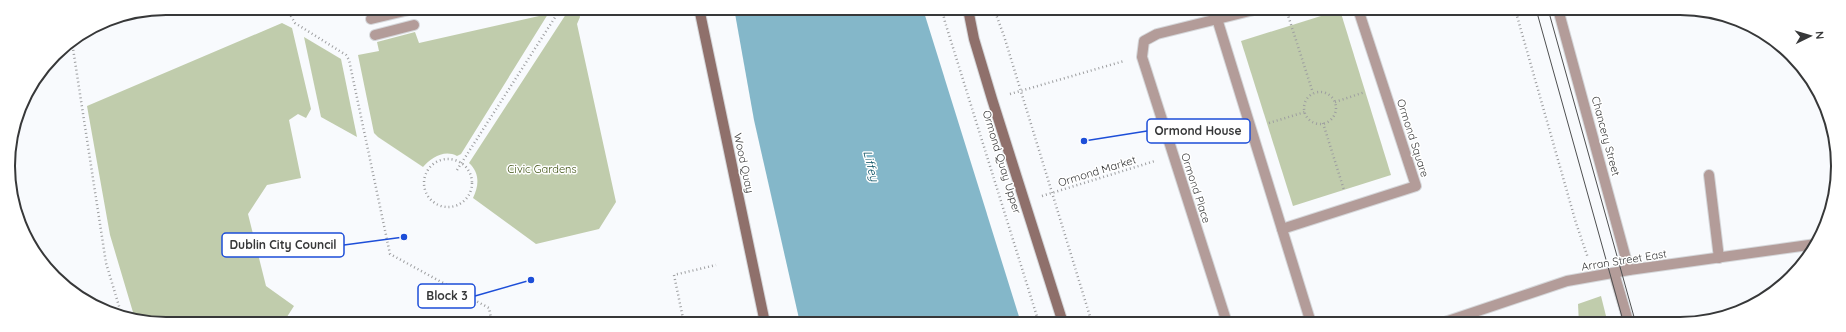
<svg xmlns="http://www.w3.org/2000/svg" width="1846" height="332" font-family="Quicksand,sans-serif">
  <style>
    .green { fill: #c0ccac }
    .water { fill: #84b7c9 }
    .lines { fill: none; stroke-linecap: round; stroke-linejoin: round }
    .lane-casing { stroke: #d5d7da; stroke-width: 12 }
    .street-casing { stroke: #d5d7da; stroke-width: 12 }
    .secondary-casing { stroke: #d5d7da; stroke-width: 12 }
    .path { stroke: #9d9ea0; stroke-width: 2.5; stroke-dasharray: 1 3; stroke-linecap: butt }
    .lane { stroke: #b39c99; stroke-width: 10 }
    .street { stroke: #b39c99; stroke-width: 10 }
    .secondary { stroke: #8f706b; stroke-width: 10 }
    .tram { stroke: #4e4f50; stroke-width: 1 }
    .labels { text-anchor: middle; stroke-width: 3; stroke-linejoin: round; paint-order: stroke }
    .street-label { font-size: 11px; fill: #373839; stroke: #fff }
    .park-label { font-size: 11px; fill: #3d5010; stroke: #fff }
    .water-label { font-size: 12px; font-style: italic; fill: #004b5e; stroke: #fff }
    .rim { fill: none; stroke: #373839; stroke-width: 2 }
    .leader { fill: none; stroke: #1d4ed8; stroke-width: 1.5 }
    .callout-dot { fill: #1d4ed8; stroke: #fff; stroke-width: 1.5 }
    .callout { fill: #fff; stroke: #1d4ed8; stroke-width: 1.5 }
    .callout-label { font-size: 12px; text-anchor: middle; font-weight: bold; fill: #373839 }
  </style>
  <rect width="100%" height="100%" fill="#f8fafd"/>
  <!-- green -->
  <g class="green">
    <path d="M 570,8 L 578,8 L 580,17 L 577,24 L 616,202 L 599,229 L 536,244 L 473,198 C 479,186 480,173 469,163 Z"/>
    <path d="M 1340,10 L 1391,175 L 1293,206 L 1241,41 Z"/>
    <path d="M 548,14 L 461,154 L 457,156 C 444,149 431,158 423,167 L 378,137 L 374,133 L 358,55 L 379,51 L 377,42 L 415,32 L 419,43 Z"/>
    <path d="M 282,23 L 292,28 L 311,109 L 306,118 L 298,114 L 289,120 L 301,178 L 267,185 L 248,214 L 266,286 L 294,306 L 283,323 L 146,323 L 135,319 L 110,235 L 87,106 Z"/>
    <path d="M 304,37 L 341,59 L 357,137 L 321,117 Z"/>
    <path d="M 1601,296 L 1608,324 L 1579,324 L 1578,304 Z"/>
  </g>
  <!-- water -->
  <path class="water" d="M 734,8 L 923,9 L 1021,323 L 800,323 L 754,120 Z"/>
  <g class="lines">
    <defs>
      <g id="lane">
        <path d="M 371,19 L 409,10 L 431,8"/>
        <path d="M 375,35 L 414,25"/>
        <path d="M 1709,175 L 1719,258"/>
      </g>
      <g id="street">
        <path d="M 1214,9 L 1311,323"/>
        <path d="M 1558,9 L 1629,270"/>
        <path d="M 1282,229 L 1416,186 L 1358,9"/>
        <path d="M 1614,273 L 1629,324"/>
        <path d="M 1227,323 L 1142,57 L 1144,41 L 1157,34 L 1258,9"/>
        <path d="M 1442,323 L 1567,281 L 1629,270 L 1816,244"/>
      </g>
      <g id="secondary">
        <path d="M 699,8 L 765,323"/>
        <path d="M 968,9 L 974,39 L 992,99 L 1063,323"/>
      </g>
    </defs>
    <!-- lane casing -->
    <use href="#lane" class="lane-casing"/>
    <!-- street casing -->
    <use href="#street" class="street-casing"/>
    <!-- secondary casing -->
    <use href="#secondary" class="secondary-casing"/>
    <!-- path -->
    <g class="path">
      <path d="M 289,8 L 291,16 L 295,23 L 346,55 L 349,60 L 390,254 L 489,308 L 492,323"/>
      <path d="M 942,9 L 945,22 L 1039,323"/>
      <path d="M 994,9 L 1004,36 L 1092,323"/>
      <path d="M 1286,9 L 1313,93"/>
      <path d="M 1515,9 L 1576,223 L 1588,258"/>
      <path d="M 72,42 L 106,263 L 122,316"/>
      <circle cx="1320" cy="108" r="16"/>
      <path d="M 1010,94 L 1124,61"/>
      <path d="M 1335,102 L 1365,92"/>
      <path d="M 1269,123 L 1305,112"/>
      <path d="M 1323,123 L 1344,190"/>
      <circle cx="448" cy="183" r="24"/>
      <path d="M 457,170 L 561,8"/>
      <path d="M 1042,196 L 1155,161"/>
      <path d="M 309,323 L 318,318 L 319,323"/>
      <path d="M 684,323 L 674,275 L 716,265"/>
    </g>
    <!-- lane -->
    <use href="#lane" class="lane"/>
    <!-- street -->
    <use href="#street" class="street"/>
    <!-- secondary -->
    <use href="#secondary" class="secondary"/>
    <!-- tram -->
    <g class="tram">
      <path d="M 1536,9 L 1624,324"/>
      <path d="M 1548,9 L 1636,324"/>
    </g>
  </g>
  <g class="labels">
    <!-- street labels -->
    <g class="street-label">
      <text transform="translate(1606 136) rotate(75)" y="4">Chancery Street</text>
      <text transform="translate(1413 138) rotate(72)" y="4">Ormond Square</text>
      <text transform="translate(1002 162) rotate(73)" y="4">Ormond Quay Upper</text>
      <text transform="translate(744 163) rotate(78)" y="4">Wood Quay</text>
      <text transform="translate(1097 171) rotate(-17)" y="4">Ormond Market</text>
      <text transform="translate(1196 188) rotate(72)" y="4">Ormond Place</text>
      <text transform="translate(1624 260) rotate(-9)" y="4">Arran Street East</text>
    </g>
    <!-- park labels -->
    <g class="park-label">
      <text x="542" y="173">Civic Gardens</text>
    </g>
    <!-- water labels -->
    <g class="water-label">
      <text transform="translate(871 166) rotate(76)" y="4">Liffey</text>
    </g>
  </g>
  <!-- crop -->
  <path d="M0 0H1846V332H0ZM166 15H1680A151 151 0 0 1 1831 166V166A151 151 0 0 1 1680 317H166A151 151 0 0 1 15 166V166A151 151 0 0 1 166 15Z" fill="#fff" fill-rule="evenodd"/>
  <path class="rim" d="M166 15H1680A151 151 0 0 1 1831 166V166A151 151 0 0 1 1680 317H166A151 151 0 0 1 15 166V166A151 151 0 0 1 166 15Z"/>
  <!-- callouts -->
  <path class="leader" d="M1084 141L1147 131M404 237L344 245M531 280L475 296"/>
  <g class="callout-dot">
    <circle cx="1084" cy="141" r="4"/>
    <circle cx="404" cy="237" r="4"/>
    <circle cx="531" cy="280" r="4"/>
  </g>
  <g class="callout">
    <rect x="1147" y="119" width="103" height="24" rx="4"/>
    <rect x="222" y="233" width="122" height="24" rx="4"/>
    <rect x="418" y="284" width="57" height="24" rx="4"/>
  </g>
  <g class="callout-label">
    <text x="1198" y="135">Ormond House</text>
    <text x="283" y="249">Dublin City Council</text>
    <text x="447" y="300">Block 3</text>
  </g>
  <!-- north arrow -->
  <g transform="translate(1810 36) rotate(85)" stroke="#ffffff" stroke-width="3" paint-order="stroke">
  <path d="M0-3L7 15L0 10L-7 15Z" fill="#373839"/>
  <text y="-6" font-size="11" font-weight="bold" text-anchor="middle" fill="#373839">N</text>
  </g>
</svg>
